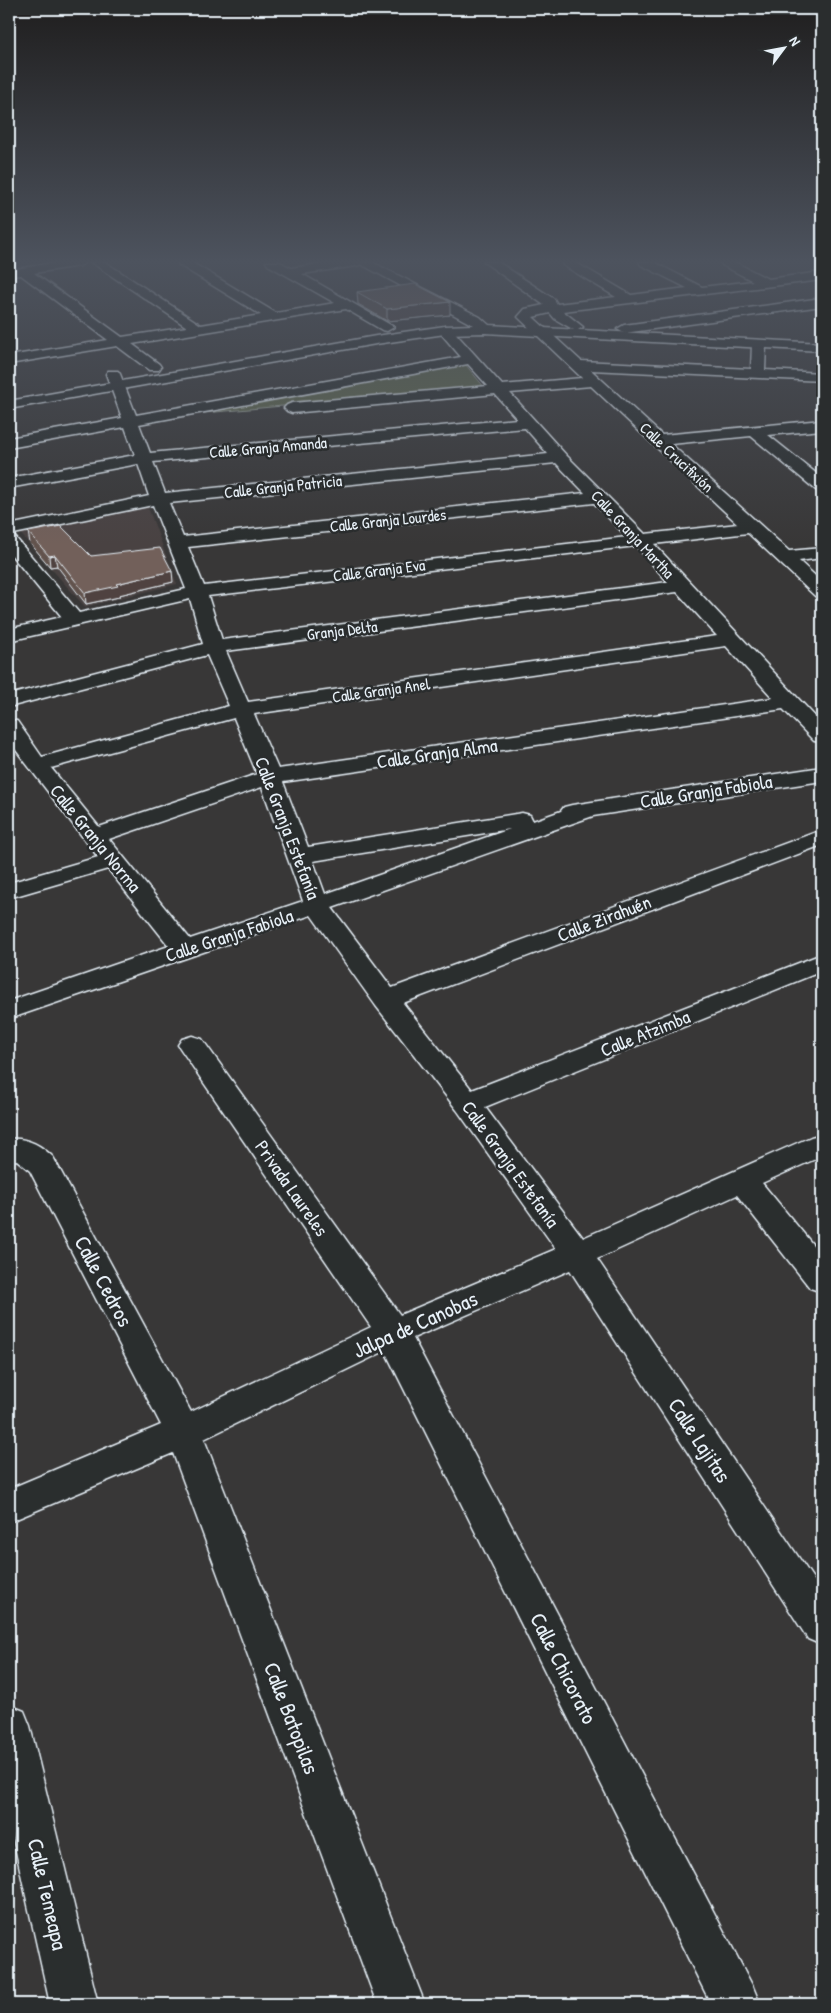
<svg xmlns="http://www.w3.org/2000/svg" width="831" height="2013" font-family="'Patrick Hand',sans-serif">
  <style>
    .built { fill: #494342 }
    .green { fill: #61684e; stroke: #a4aca3 }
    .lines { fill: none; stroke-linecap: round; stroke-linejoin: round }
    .street-casing { stroke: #e8f1f8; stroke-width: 3 }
    .secondary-casing { stroke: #e8f1f8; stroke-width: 3 }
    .street { fill: #2a2d2e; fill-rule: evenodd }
    .secondary { fill: #2a2d2e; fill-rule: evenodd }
    .wall { fill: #62534d; stroke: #e8f1f8 }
    .shaded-wall { fill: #50433f; stroke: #e8f1f8 }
    .building { fill: #72605a; stroke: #e8f1f8 }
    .labels { text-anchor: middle; stroke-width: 5; stroke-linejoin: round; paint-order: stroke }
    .far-street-label { font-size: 16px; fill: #e8f1f8; stroke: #2a2d2e }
    .street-label { font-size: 19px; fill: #e8f1f8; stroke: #2a2d2e }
    .near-street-label { font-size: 22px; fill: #e8f1f8; stroke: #2a2d2e }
  </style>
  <rect width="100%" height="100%" fill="#383737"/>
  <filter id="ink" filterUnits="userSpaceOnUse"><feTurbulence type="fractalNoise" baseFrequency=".02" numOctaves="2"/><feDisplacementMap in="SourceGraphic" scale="10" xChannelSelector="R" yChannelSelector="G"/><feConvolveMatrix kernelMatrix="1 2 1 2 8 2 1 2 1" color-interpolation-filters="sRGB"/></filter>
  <g filter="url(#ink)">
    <!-- built -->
    <path class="built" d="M 147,505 L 177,584 L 85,607 L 19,532 Z"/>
    <!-- green -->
    <path class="green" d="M 465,364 L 485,388 L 193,414 Z"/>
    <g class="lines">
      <defs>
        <g id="street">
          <path d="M 60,262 L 86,262 L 80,266 L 34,273 L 122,337 L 187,327 L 91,262 L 105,262 L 201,325 L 261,315 L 179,265 L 177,262 L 191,262 L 276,313 L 335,303 L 268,265 L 266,262 L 280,262 L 291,268 L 334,262 L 362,262 L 360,265 L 356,266 L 302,274 L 394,327 L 387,331 L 382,330 L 346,309 L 132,344 L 159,364 L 161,367 L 159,370 L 149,370 L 117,346 L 9,364 L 9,356 L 108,340 L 21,275 L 9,276 L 9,270 Z"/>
          <path d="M 484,262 L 498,262 L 554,299 L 557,304 L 616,297 L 563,265 L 561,262 L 575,262 L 631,295 L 687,288 L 641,265 L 639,262 L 654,262 L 702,287 L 753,281 L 722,265 L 720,262 L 735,262 L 768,279 L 822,272 L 822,280 L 563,311 L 583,327 L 576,331 L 555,319 L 550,313 L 533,317 L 581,361 L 751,369 L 752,344 L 759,340 L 766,344 L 765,370 L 822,373 L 822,381 L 591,370 L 662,435 L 822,420 L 822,430 L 768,435 L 822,478 L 822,491 L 816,490 L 751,436 L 671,444 L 789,551 L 822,548 L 822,558 L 799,561 L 822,582 L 822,598 L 815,596 L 748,533 L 654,544 L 822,724 L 822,742 L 814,741 L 783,709 L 283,782 L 308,847 L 522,813 L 530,815 L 533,821 L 561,811 L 564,807 L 572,805 L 822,767 L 822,781 L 593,816 L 332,908 L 392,988 L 822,830 L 822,845 L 403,1003 L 472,1090 L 822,954 L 822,971 L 485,1107 L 583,1238 L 811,1137 L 822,1134 L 822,1156 L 762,1183 L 822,1256 L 822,1292 L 810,1288 L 737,1195 L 597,1259 L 822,1592 L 822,1645 L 808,1639 L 570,1270 L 413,1338 L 753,1987 L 760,2004 L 711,2004 L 385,1351 L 204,1439 L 425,2004 L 377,2004 L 173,1453 L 9,1522 L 9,1489 L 161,1425 L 30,1171 L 17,1160 L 9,1161 L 9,1139 C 26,1137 41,1145 53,1157 L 191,1412 L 371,1327 L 182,1051 L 178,1045 L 182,1039 L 192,1036 L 202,1039 L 400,1315 L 556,1249 L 457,1110 L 376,1006 L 311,915 L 9,1019 L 9,1001 L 169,946 L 108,869 L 9,898 L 9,883 L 98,857 L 9,741 L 9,720 L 17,721 L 42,757 L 229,706 L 207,655 L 9,707 L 9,695 L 203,644 L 190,599 L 9,641 L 9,629 L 62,617 L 9,552 L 9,536 L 15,537 L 79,613 L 186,589 L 153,505 L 9,535 L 9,525 L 149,496 L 138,464 L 9,488 L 9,478 L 135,455 L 125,427 L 9,448 L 9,438 L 122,418 L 106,374 L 108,371 L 118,371 L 120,374 L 136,415 L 461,357 L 438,330 L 445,326 L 450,327 L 502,385 L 582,378 L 518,317 L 525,309 L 544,305 ZM 468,364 L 488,386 L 292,403 L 287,405 L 284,408 L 287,411 L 292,413 L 495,394 L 517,419 L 150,453 L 139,424 ZM 591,386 L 738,524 L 645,534 L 566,455 L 510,393 ZM 525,428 L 548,454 L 165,493 L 153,462 ZM 556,463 L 585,493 L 183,537 L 169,503 ZM 594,503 L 627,537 L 204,586 L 188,547 ZM 636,546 L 668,582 L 222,640 L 208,596 ZM 677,592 L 717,636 L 248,702 L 226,651 ZM 726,646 L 773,698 L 278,769 L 254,714 ZM 234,718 L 257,774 L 99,827 L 51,768 ZM 262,787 L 303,901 L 190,939 L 109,839 ZM 510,829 L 325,894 L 313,861 Z"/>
          <path d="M 822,298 L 822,306 L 624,333 L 617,329 L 624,325 Z"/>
          <path d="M 9,1705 L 24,1711 L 30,1726 L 98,2004 L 50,2004 L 9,1820 Z"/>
        </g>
        <path id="secondary" d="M 357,262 L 372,262 L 480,317 L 489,325 L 822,343 L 822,351 L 485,333 L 445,334 L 376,344 L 9,409 L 9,401 L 376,336 L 445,326 L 473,325 Z"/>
      </defs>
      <!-- street casing -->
      <use href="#street" class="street-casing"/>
      <!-- secondary casing -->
      <use href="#secondary" class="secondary-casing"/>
      <!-- street -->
      <use href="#street" class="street"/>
      <!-- secondary -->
      <use href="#secondary" class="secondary"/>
    </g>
    <!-- wall -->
    <g class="wall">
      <path d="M 357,292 L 450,315 L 387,321 L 358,304 Z"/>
      <path d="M 28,532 L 91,556 L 173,582 L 119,595 L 119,597 L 86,604 L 57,566 L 50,567 L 30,543 Z"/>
    </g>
    <!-- shaded-wall -->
    <g class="shaded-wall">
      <path d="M 450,302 L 450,315 L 387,321 L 387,309 Z"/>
      <path d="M 55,555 L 57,566 L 50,567 L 49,556 Z"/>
      <path d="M 172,571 L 173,582 L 119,595 L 119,597 L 86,604 L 85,593 L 116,584 Z"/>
    </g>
    <!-- building -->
    <g class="building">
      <path d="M 415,284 L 450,302 L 387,309 L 357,292 Z"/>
      <path d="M 61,526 L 91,556 L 160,548 L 172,571 L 116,584 L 118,586 L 85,593 L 55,555 L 49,556 L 28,532 Z"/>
    </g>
  </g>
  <!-- sky -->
  <linearGradient id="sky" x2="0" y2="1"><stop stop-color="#1f1e1e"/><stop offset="0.48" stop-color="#4d535e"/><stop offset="1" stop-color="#4d535e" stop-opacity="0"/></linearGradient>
  <rect width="831" height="544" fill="url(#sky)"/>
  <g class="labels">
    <!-- far-street labels -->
    <g class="far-street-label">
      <text transform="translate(268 447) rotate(-5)" y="6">Calle Granja Amanda</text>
      <text transform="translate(677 457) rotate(43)" y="6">Calle Crucifixión</text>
      <text transform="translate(283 486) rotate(-6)" y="6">Calle Granja Patricia</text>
      <text transform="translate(388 520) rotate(-6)" y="6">Calle Granja Lourdes</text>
      <text transform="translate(633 534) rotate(47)" y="6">Calle Granja Martha</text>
      <text transform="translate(379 570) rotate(-7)" y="6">Calle Granja Eva</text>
      <text transform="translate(342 630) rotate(-7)" y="6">Granja Delta</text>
      <text transform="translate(381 690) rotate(-8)" y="6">Calle Granja Anel</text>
    </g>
    <!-- street labels -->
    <g class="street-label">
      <text transform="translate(437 753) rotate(-8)" y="7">Calle Granja Alma</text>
      <text transform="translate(706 791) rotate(-9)" y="7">Calle Granja Fabiola</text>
      <text transform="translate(288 828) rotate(69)" y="7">Calle Granja Estefanía</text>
      <text transform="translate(96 838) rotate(51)" y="7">Calle Granja Norma</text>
      <text transform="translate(604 918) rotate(-21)" y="7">Calle Zirahuén</text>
      <text transform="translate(229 935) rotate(-18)" y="7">Calle Granja Fabiola</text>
      <text transform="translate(645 1033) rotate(-22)" y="7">Calle Atzimba</text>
      <text transform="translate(511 1164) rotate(54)" y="7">Calle Granja Estefanía</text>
      <text transform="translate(292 1188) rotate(55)" y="7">Privada Laureles</text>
    </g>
    <!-- near-street labels -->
    <g class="near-street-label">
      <text transform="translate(104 1281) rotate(62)" y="8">Calle Cedros</text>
      <text transform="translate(415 1324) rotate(-24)" y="8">Jalpa de Canobas</text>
      <text transform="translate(700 1440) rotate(57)" y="8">Calle Lajitas</text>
      <text transform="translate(564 1668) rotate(63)" y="8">Calle Chicorato</text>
      <text transform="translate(292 1718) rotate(69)" y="8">Calle Batopilas</text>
      <text transform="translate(48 1894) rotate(77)" y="8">Calle Temeapa</text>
    </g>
  </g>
  <!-- margin -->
  <rect width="831" height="2013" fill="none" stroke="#2a2d2e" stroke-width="30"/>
  <rect x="15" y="15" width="801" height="1983" fill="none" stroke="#e8f1f8" stroke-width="2" filter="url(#ink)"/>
  <!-- north arrow -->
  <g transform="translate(784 48) rotate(58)" stroke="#2a2d2e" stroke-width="4" paint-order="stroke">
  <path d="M0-4L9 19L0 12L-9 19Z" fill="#e8f1f8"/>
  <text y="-8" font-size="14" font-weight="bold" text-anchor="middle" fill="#e8f1f8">N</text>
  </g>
</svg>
